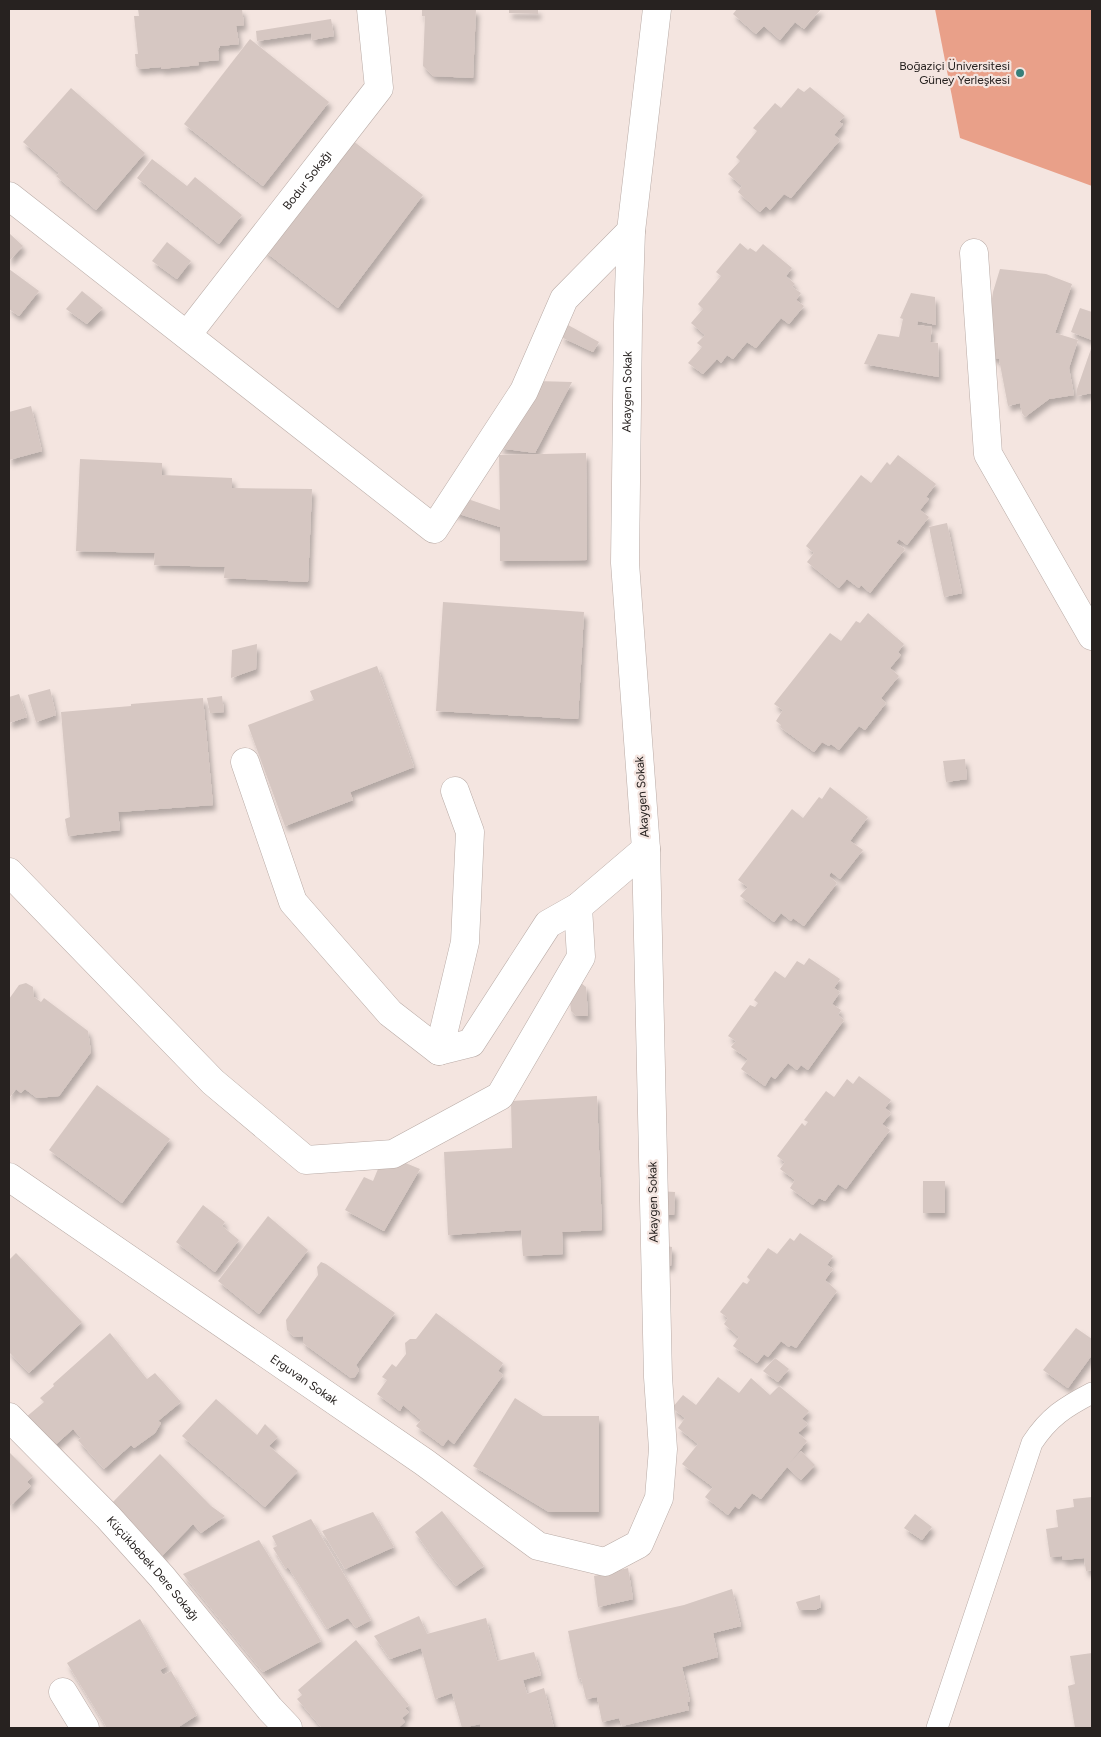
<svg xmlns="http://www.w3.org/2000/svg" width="1101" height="1737" font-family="Figtree,sans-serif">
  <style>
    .forest { fill: #e9a089 }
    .building { fill: #d6c7c2; filter: url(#shadow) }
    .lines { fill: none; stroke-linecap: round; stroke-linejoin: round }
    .lane-casing { stroke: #b9aba6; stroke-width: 22 }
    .street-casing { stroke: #b9aba6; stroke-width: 29 }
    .lane { stroke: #fff; stroke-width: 21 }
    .street { stroke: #fff; stroke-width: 28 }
    .poi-dot { fill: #377f79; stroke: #f4e5e0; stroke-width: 2 }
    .labels { text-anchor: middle; stroke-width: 4.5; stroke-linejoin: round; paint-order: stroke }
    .poi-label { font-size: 12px; fill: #272220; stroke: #f4e5e0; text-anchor: end }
    .street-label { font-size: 12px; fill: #272220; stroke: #f4e5e0 }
  </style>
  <defs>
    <filter id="shadow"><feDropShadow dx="3" dy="5.5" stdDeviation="2.5" flood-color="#0004"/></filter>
  </defs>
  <rect width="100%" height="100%" fill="#f4e5e0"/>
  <!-- forest -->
  <path class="forest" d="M 935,9 L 1092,9 L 1092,186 L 960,138 Z"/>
  <!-- building -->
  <g class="building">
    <path d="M 138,9 L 242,9 L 244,25 L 236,26 L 239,44 L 220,46 L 218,50 L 219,60 L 198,62 L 199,65 L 161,69 L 161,67 L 139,69 L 136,66 L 135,54 L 138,54 L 134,16 L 139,16 Z"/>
    <path d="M 422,9 L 476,9 L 473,78 L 433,76 L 423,66 L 425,16 L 422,16 Z"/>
    <path d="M 509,9 L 538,9 L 538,14 L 509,13 Z"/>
    <path d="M 737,9 L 821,9 L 804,29 L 795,22 L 780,40 L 764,26 L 756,34 L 733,14 Z"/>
    <path d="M 331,19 L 334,36 L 312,40 L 311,33 L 257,41 L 256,31 Z"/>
    <path d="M 250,39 L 329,102 L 263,186 L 184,124 Z"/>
    <path d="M 810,87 L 845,116 L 839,122 L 843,124 L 834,135 L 840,140 L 791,198 L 784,194 L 770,210 L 766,206 L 760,212 L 738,192 L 742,186 L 728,174 L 740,161 L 736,157 L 757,131 L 753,128 L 775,103 L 781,108 L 798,88 L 804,92 Z"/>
    <path d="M 71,88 L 145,153 L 96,210 L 56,176 L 59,173 L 23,142 Z"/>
    <path d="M 348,137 L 423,195 L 338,308 L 263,250 Z"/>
    <path d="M 152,159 L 187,186 L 195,177 L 242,215 L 219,244 L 137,178 Z"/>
    <path d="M 9,233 L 23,246 L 9,261 Z"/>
    <path d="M 167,242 L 191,261 L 177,279 L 152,261 Z"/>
    <path d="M 740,243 L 748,250 L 750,248 L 756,252 L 763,244 L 792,268 L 786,276 L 795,284 L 792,287 L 801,293 L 796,300 L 804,306 L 789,324 L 781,318 L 756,348 L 747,342 L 733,359 L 727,355 L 721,363 L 717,359 L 703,374 L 688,363 L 702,347 L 697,343 L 705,335 L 691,323 L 703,309 L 698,304 L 721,276 L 716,272 Z"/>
    <path d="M 9,269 L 39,291 L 19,316 L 9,309 Z"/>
    <path d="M 1000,269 L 1046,274 L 1072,284 L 1055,333 L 1078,340 L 1069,368 L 1074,395 L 1049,399 L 1025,417 L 1022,413 L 1020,403 L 1008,406 L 999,359 L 990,356 L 990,312 L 993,292 Z"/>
    <path d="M 82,291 L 103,308 L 87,324 L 66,309 Z"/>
    <path d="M 911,293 L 935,297 L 936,325 L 918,321 L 917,325 L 932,327 L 930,342 L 938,343 L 939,377 L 864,364 L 878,334 L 899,337 L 903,319 L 900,318 Z"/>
    <path d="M 1080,308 L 1092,312 L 1092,340 L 1071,332 Z"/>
    <path d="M 568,325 L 599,342 L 593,352 L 561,337 Z"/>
    <path d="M 1092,346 L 1092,393 L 1077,396 L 1077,389 Z"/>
    <path d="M 536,381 L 572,382 L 535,453 L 499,448 Z"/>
    <path d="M 31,406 L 42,451 L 9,460 L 9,412 Z"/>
    <path d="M 586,453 L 587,560 L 500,561 L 500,527 L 453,512 L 462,497 L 500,510 L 499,455 Z"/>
    <path d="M 898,455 L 936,484 L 926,497 L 929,499 L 920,510 L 929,517 L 907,545 L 899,539 L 896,543 L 905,549 L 870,593 L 861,585 L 859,588 L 847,579 L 839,588 L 807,562 L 814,553 L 806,546 L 861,475 L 871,483 L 887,462 L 890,465 Z"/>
    <path d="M 80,459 L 162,463 L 162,475 L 232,478 L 232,488 L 312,489 L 308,582 L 224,578 L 225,567 L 154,565 L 155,553 L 76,551 Z"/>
    <path d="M 947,523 L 962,593 L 944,597 L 929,527 Z"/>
    <path d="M 443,602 L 584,612 L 578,719 L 436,711 Z"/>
    <path d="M 868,613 L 904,644 L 898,652 L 901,655 L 890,668 L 899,676 L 881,698 L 886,703 L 865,730 L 859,726 L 839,750 L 831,744 L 829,746 L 822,742 L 814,752 L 780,727 L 781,725 L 776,721 L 783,710 L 774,704 L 830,633 L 841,641 L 856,621 L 860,623 Z"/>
    <path d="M 257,644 L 256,669 L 231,678 L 232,650 Z"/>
    <path d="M 377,666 L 414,767 L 350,792 L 353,800 L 285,826 L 248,725 L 314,700 L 310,691 Z"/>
    <path d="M 50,689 L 56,715 L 36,722 L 28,695 Z"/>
    <path d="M 19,694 L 27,717 L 9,723 L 9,697 Z"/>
    <path d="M 222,696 L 224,712 L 210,713 L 207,698 Z"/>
    <path d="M 203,698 L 213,805 L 118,812 L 120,830 L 68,836 L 65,819 L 70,817 L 61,712 L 131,706 L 131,704 Z"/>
    <path d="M 965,759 L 967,779 L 946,782 L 943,761 Z"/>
    <path d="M 830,787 L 868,817 L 850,841 L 863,850 L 840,879 L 831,872 L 829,876 L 837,883 L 804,926 L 793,918 L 791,921 L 781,913 L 774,922 L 740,896 L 748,887 L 738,880 L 792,809 L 803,818 L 819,797 L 822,799 Z"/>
    <path d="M 809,958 L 840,979 L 834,988 L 840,992 L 832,1004 L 841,1010 L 838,1015 L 844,1020 L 808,1070 L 801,1065 L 797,1070 L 788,1063 L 775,1079 L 771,1076 L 765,1086 L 741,1069 L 748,1059 L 731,1047 L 736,1041 L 728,1036 L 750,1005 L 755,1007 L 758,1003 L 754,1000 L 775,971 L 785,978 L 797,961 L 804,965 Z"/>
    <path d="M 26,983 L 33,987 L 34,997 L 41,1002 L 44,998 L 88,1031 L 91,1052 L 59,1096 L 37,1098 L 25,1089 L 21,1093 L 16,1089 L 9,1098 L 9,999 L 19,985 Z"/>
    <path d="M 581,983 L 586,987 L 588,1016 L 576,1016 L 571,1011 L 570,1002 Z"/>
    <path d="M 859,1076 L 891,1100 L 885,1108 L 891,1113 L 882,1124 L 890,1130 L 846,1189 L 838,1184 L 825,1201 L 819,1198 L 813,1205 L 790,1188 L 795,1180 L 780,1169 L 785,1162 L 777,1156 L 802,1123 L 805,1126 L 808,1122 L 804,1120 L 826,1091 L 834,1097 L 847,1079 L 853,1084 Z"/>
    <path d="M 97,1085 L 170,1139 L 122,1203 L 49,1150 Z"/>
    <path d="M 597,1096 L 602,1230 L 562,1232 L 563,1254 L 523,1256 L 521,1230 L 448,1235 L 444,1152 L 512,1148 L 511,1101 Z"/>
    <path d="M 386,1155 L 420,1169 L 384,1231 L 345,1210 L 364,1177 L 373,1181 L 383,1157 Z"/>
    <rect x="923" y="1181" width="22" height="32"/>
    <path d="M 657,1191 L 675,1192 L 674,1215 L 657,1215 Z"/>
    <path d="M 203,1205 L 225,1222 L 222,1226 L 239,1240 L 215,1272 L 176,1242 Z"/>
    <path d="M 268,1216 L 308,1250 L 259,1314 L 218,1281 Z"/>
    <path d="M 800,1233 L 833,1256 L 827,1265 L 833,1269 L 825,1280 L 837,1291 L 796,1348 L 791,1345 L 789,1347 L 781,1341 L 768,1357 L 764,1354 L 757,1363 L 733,1346 L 739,1337 L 724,1324 L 728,1318 L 720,1312 L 743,1282 L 747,1284 L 750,1280 L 747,1277 L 768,1248 L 777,1254 L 790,1238 L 794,1241 Z"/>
    <path d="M 660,1245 L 672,1247 L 671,1266 L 660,1265 Z"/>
    <path d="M 16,1253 L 82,1322 L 29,1373 L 9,1352 L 9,1260 Z"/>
    <path d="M 321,1262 L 326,1264 L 395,1313 L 356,1365 L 359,1370 L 355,1377 L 351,1378 L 303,1343 L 303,1336 L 298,1337 L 293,1336 L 287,1330 L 286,1320 L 318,1275 L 317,1267 Z"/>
    <path d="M 436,1313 L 503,1363 L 498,1371 L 503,1375 L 454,1444 L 448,1439 L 443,1446 L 416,1426 L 421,1420 L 403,1405 L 400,1411 L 377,1394 L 387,1380 L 382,1377 L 392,1364 L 396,1367 L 406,1354 L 405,1343 L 410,1339 L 416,1339 Z"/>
    <path d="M 1076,1328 L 1092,1339 L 1092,1355 L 1068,1388 L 1043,1370 Z"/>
    <path d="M 110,1333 L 147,1379 L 155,1373 L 181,1402 L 158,1421 L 161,1423 L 155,1433 L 134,1448 L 131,1445 L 104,1469 L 78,1440 L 81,1438 L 73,1429 L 53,1447 L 25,1418 L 44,1402 L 40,1398 L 54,1386 L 53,1384 Z"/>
    <path d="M 775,1358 L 789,1369 L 778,1382 L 763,1371 Z"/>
    <path d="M 718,1377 L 739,1393 L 751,1378 L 770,1395 L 779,1386 L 809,1411 L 802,1419 L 808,1424 L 798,1433 L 807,1441 L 789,1464 L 801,1451 L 815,1465 L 801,1480 L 787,1467 L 761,1499 L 752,1493 L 739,1509 L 735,1506 L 728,1515 L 705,1497 L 713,1487 L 682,1464 L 698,1444 L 678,1428 L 685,1418 L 672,1408 L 683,1395 L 696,1405 Z"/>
    <path d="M 515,1398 L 543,1416 L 599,1416 L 599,1512 L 549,1512 L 473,1466 Z"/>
    <path d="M 216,1399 L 257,1435 L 265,1424 L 278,1437 L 269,1446 L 298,1471 L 265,1507 L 182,1436 Z"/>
    <path d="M 9,1452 L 33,1476 L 27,1482 L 31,1486 L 9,1507 Z"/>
    <path d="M 160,1454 L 211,1506 L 225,1516 L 201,1533 L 193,1524 L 162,1556 L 111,1504 Z"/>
    <path d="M 1092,1497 L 1092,1570 L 1086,1571 L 1084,1558 L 1063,1560 L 1062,1556 L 1050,1557 L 1046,1529 L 1058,1527 L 1056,1510 L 1074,1507 L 1073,1499 Z"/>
    <path d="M 442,1511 L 484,1566 L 456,1586 L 434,1559 L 415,1532 Z"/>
    <path d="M 373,1512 L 394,1547 L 345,1569 L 322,1531 Z"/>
    <path d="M 915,1514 L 932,1527 L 922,1540 L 904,1528 Z"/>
    <path d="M 311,1519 L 371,1620 L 356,1628 L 348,1618 L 327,1629 L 288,1567 L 286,1569 L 273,1548 L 277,1546 L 272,1536 Z"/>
    <path d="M 259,1540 L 321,1641 L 263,1672 L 183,1574 Z"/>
    <path d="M 628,1568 L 633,1599 L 598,1607 L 594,1576 Z"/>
    <path d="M 732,1589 L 741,1626 L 713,1633 L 718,1657 L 682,1667 L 690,1701 L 687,1702 L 689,1710 L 622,1726 L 619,1718 L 602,1722 L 597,1697 L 586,1699 L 581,1678 L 578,1679 L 568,1631 L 684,1605 Z"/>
    <path d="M 820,1595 L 821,1607 L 815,1610 L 799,1610 L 796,1602 Z"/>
    <path d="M 419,1616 L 427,1634 L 486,1618 L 497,1661 L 534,1652 L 541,1675 L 523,1680 L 527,1694 L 544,1688 L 554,1728 L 481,1728 L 480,1724 L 462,1728 L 452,1693 L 435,1699 L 421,1648 L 390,1659 L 374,1636 Z"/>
    <path d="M 140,1619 L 167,1666 L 160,1670 L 163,1675 L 171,1671 L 197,1715 L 177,1728 L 107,1728 L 67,1663 Z"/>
    <path d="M 356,1640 L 409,1705 L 405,1708 L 409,1712 L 402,1718 L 405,1722 L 398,1728 L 322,1728 L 297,1699 L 302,1695 L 298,1690 Z"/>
    <path d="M 1092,1653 L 1092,1728 L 1075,1728 L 1068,1686 L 1075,1684 L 1070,1656 Z"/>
  </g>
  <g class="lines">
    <defs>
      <path id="lane" d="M 937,1728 L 1032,1443 C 1049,1417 1065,1407 1092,1393"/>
      <g id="street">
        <path d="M 9,196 L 434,529 L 524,391 L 564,299 L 631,231"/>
        <path d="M 974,253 L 988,454 L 1092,636"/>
        <path id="s1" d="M 187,335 L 379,88 L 371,9"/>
        <path d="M 245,762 L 293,902 L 390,1013 L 439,1051 L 471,1043 L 548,924 L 578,907 L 646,849"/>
        <path d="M 9,872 L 213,1082 L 306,1160 L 393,1154 L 500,1096 L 581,957 L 578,907"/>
        <path d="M 439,1051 L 465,942 L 470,832 L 455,791"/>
        <path id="s2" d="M 9,1177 L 424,1462 L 538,1546 L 605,1562 L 639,1544 L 659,1498 L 663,1449 L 658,1377 L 646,849 L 625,563 L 628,323 L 631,231 L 657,9"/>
        <path id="s3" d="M 9,1417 L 108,1517 L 162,1577 L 270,1709 L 288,1728"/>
        <path d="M 63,1692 L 85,1728"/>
      </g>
    </defs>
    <!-- lane casing -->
    <use href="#lane" class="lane-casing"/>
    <!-- street casing -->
    <use href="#street" class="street-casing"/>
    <!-- lane -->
    <use href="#lane" class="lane"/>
    <!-- street -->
    <use href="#street" class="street"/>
  </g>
  <!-- markers -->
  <circle class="poi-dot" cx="1020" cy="73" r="5"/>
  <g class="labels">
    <!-- poi labels -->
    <g class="poi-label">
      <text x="1010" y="70">Boğaziçi Üniversitesi<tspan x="1010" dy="14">Güney Yerleşkesi</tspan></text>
    </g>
    <!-- street labels -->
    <g class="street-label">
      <text dy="4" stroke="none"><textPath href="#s1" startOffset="196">Bodur Sokağı</textPath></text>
      <text dy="4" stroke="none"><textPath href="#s2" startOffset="1910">Akaygen Sokak</textPath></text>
      <text transform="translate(642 797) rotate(-94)" y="4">Akaygen Sokak</text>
      <text transform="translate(653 1202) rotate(-91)" y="4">Akaygen Sokak</text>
      <text dy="4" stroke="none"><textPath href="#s2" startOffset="358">Erguvan Sokak</textPath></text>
      <text dy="4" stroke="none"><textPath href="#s3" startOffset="209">Küçükbebek Dere Sokağı</textPath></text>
    </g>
  </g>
  <!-- border -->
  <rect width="1101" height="1737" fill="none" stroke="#272220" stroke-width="20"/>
</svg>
